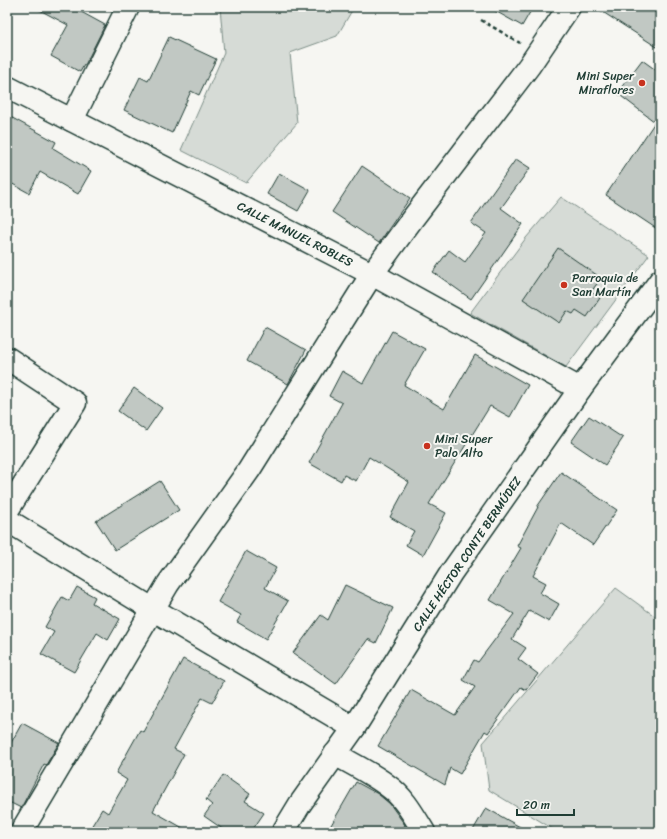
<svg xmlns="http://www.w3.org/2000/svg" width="667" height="839" font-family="Sriracha,sans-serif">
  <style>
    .green { fill: #d6dbd6; stroke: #7a8c85 }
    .building { fill: #c1c8c3; stroke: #1f3d34 }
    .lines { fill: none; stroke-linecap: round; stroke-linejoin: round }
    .minor-casing { stroke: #1f3d34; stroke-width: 25 }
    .tertiary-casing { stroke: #1f3d34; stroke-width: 25 }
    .path { stroke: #1f3d34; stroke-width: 2.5; stroke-dasharray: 4 3; stroke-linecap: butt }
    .minor { stroke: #f6f6f2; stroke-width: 22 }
    .tertiary { stroke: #f6f6f2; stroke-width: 22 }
    .poi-dot { fill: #c8321e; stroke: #f6f6f2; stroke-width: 1.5 }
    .labels { text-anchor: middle; stroke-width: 4; stroke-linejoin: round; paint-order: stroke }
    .poi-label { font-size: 12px; fill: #1f3d34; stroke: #f6f6f2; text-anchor: start }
    .street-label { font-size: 12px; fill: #1f3d34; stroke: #f6f6f2 }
  </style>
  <rect width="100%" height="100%" fill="#f6f6f2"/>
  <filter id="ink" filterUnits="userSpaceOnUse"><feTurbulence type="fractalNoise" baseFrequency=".025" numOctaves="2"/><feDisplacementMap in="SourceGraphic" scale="8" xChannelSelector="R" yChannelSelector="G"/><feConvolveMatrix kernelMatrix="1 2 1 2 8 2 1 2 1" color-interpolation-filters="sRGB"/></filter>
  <g filter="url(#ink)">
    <!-- green -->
    <g class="green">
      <path d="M 220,7 L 354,7 L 337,36 L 290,53 L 297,123 L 246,183 L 181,150 L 224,53 Z"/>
      <path d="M 561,197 L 649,255 L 566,367 L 470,313 L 526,238 Z"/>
      <path d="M 616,588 L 656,617 L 660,617 L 660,832 L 558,832 L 489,790 L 483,743 Z"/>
    </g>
    <!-- building -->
    <g class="building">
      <path d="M 34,7 L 72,7 L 105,25 L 85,65 L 84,65 L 80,72 L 51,56 L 68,25 Z"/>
      <path d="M 488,7 L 533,7 L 522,26 Z"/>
      <path d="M 595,7 L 660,7 L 660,49 Z"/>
      <path d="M 169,37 L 216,59 L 199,95 L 191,91 L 172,133 L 124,110 L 140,77 L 148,81 Z"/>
      <path d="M 642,60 L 660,73 L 660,231 L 606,195 L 655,122 L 617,93 Z"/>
      <path d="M 7,115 L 56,142 L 53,148 L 91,171 L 78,194 L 40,172 L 29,193 L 7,181 Z"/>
      <path d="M 516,159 L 530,168 L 501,208 L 523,224 L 471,299 L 433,272 L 449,250 L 465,262 L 486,233 L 471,223 Z"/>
      <path d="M 362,166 L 410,198 L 379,243 L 332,212 Z"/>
      <path d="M 279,173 L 310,190 L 298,211 L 267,194 Z"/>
      <path d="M 558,248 L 601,278 L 591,292 L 600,298 L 587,317 L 576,310 L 573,314 L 567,311 L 559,323 L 523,299 Z"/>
      <path d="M 265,327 L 306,350 L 288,384 L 247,361 Z"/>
      <path d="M 392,331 L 425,349 L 404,385 L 444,409 L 475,355 L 528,385 L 510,417 L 490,406 L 429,504 L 446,513 L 423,555 L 406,545 L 414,531 L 390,517 L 409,482 L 369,457 L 356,481 L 344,475 L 341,481 L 309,463 L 342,403 L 329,396 L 342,371 L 363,383 Z"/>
      <path d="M 134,388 L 162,408 L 146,431 L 118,411 Z"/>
      <path d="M 589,416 L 623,438 L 605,465 L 571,442 Z"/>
      <path d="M 561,472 L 617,510 L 593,545 L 561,523 L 533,576 L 546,583 L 540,593 L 559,604 L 549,622 L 529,611 L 512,639 L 526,648 L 518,659 L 538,674 L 526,690 L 521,687 L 488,733 L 485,731 L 460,774 L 450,768 L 445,785 L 378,746 L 411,690 L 455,715 L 475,687 L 463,680 L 474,660 L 478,662 L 514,614 L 490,600 L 521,548 L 517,546 L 538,507 L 537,507 Z"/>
      <path d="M 160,481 L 179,510 L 115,550 L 96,521 Z"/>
      <path d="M 246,551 L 276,568 L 265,588 L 288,601 L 266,639 L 237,622 L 241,615 L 218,602 Z"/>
      <path d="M 345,585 L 393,608 L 376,643 L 368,639 L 336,684 L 293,653 L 321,615 L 328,620 Z"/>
      <path d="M 77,587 L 95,597 L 92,603 L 120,619 L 108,640 L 97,633 L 74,672 L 41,654 L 54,632 L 45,627 L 62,597 L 69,601 Z"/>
      <path d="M 183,659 L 224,681 L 212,703 L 202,698 L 174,749 L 184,754 L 153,811 L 190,832 L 88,832 L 102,809 L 108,813 L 127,780 L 116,773 L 140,730 L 143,732 Z"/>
      <path d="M 22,723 L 59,743 L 46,765 L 44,764 L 21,808 L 7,801 L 7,750 Z"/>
      <path d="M 223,775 L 250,794 L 245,801 L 264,813 L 251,832 L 227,832 L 204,816 L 212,805 L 206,800 Z"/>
      <path d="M 356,782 L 378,794 L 390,804 L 405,825 L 401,832 L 327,832 Z"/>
      <path d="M 486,808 L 529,832 L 472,832 Z"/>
    </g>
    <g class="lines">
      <defs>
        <g id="minor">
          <path d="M 7,87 L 372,274 L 580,389"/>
          <path d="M 72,120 L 128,7"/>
          <path d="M 7,358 L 75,403 L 7,511"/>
          <path d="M 7,520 L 154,610 L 354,728"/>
          <path d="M 335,754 C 352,764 373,774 388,786 C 404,797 414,816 424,832"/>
          <path d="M 21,832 L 168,584 L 249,470 L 372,274 L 413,218 L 529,66 L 569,7"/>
        </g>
        <path id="tertiary" d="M 283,832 L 300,804 L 354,728 L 451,573 L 580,389 L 660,281"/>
      </defs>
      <!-- minor casing -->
      <use href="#minor" class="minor-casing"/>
      <!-- tertiary casing -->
      <use href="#tertiary" class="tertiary-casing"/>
      <!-- path -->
      <path class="path" d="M 481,20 L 520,43"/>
      <!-- minor -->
      <use href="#minor" class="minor"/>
      <!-- tertiary -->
      <use href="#tertiary" class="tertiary"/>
    </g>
  </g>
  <!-- markers -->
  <g class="poi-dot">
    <circle cx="642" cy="83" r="4"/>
    <circle cx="564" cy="285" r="4"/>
    <circle cx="427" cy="446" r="4"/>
  </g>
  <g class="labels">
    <!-- poi labels -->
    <g class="poi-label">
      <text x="634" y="80" text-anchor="end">Mini Super<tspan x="634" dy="14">Miraflores</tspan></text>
      <text x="572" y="282">Parroquia de<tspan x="572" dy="14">San Martín</tspan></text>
      <text x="435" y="443">Mini Super<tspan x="435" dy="14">Palo Alto</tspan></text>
    </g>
    <!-- street labels -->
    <g class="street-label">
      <text transform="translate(295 234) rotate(27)" y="4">CALLE MANUEL ROBLES</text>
      <text transform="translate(467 554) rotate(-56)" y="4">CALLE HÉCTOR CONTE BERMÚDEZ</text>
    </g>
  </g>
  <!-- margin -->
  <rect width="667" height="839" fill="none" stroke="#f6f6f2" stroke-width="24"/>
  <rect x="12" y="12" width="643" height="815" fill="none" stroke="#1f3d34" stroke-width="1.5" filter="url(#ink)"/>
  <!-- scale -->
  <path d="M517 809v6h57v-6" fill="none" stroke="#1f3d34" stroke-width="2"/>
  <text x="523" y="809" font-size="12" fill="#1f3d34" stroke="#f6f6f2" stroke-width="3" paint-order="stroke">20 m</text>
</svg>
